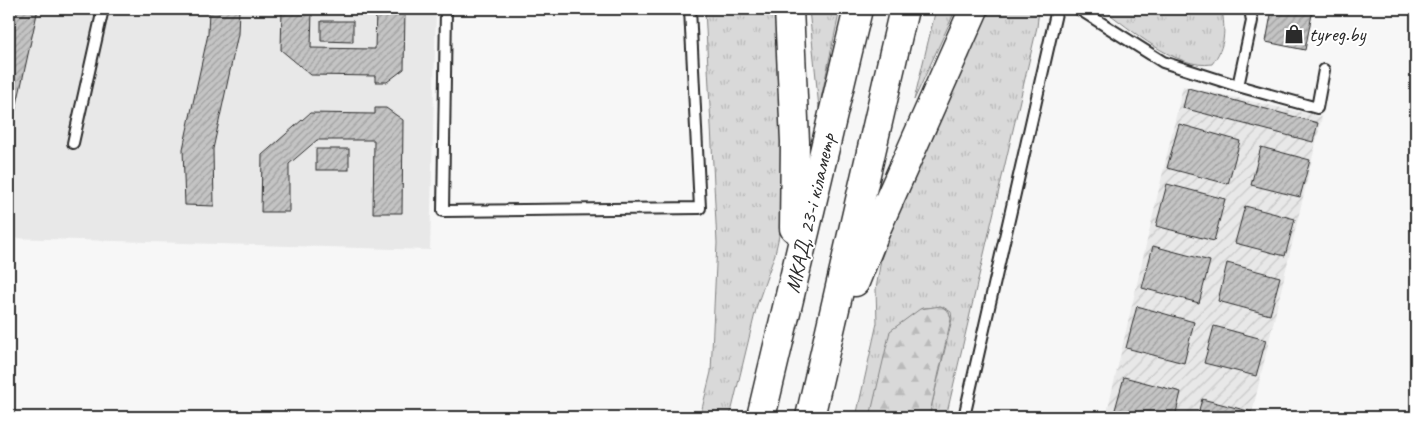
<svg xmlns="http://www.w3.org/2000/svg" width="1425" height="426" font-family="Caveat,sans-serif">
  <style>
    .built { fill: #e8e8e8 }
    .industrial { fill: url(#industrial-furrows) }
    .grass { fill: url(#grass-tufts); stroke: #828282 }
    .forest { fill: url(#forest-firs); stroke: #828282 }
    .building { fill: url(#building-hatch); stroke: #2b2b2b }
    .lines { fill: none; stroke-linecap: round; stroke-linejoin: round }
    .service-casing { stroke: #2b2b2b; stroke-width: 14 }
    .trunk-casing { stroke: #2b2b2b; stroke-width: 31 }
    .service { stroke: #fff; stroke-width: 10 }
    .trunk { stroke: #fff; stroke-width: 28 }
    .labels { text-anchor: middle; stroke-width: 4; stroke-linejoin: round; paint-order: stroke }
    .poi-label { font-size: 21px; fill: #2b2b2b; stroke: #fff; text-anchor: start }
    .street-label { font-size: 21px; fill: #2b2b2b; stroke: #fff }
  </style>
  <defs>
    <pattern id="industrial-furrows" width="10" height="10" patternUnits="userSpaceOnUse" patternTransform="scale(1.25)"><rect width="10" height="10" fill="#e8e8e8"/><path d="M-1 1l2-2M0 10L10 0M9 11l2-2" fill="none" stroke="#c7c7c7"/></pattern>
    <pattern id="grass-tufts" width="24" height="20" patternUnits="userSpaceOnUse" patternTransform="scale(1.25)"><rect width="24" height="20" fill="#d9d9d9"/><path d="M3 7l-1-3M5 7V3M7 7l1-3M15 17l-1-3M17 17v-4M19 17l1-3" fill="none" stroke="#bababa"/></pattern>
    <pattern id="forest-firs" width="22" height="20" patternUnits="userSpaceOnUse" patternTransform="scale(1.25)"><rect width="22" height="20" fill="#d9d9d9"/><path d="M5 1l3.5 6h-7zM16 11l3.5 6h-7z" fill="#bababa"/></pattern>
    <pattern id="building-hatch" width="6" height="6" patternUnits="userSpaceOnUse" patternTransform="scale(1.25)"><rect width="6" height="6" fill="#c4c4c4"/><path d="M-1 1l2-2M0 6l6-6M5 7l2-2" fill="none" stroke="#9f9f9f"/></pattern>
  </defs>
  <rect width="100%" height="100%" fill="#f7f7f7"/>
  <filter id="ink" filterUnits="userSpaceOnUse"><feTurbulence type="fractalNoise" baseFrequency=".02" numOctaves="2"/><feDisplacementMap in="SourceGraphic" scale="10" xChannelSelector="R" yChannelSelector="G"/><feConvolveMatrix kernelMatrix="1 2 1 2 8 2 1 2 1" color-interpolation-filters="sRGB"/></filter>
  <g filter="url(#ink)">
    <!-- built -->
    <path class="built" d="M 9,9 L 436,9 L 430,250 L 9,238 Z"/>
    <!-- industrial -->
    <path class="industrial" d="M 1183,86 L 1322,117 L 1251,417 L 1106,417 Z"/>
    <!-- grass -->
    <g class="grass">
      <path d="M 705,9 L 775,9 L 784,94 L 783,217 L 775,254 L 757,305 L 730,417 L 700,417 L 711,372 L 717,243 Z"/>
      <path d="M 809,9 L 840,9 L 819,108 Z"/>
      <path d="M 936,9 L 956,9 L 914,100 Z"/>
      <path d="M 988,9 L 1039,9 L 1037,27 L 946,417 L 929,417 L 952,319 L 951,312 L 943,307 L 922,308 L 891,331 L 871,417 L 856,417 L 877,323 L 876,289 L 881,259 L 899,209 Z"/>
      <path d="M 1103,9 L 1222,9 C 1225,31 1226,46 1212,64 C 1177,70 1130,29 1103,9 Z"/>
    </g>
    <!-- forest -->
    <path class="forest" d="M 941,306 L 949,312 L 951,319 L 929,417 L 870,417 L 890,331 L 920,309 Z"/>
    <!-- building -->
    <g class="building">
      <path d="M 9,9 L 38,9 L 10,136 L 9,136 Z"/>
      <path d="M 209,9 L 239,9 L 238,34 L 213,149 L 214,206 L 185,205 L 183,149 L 208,34 Z"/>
      <path d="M 282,9 L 312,9 L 311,48 L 375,49 L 376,9 L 405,9 L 404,69 L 387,82 L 375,82 L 375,76 L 311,75 L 281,50 Z"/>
      <path d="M 1272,9 L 1313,9 L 1305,50 L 1266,42 Z"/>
      <path d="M 321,21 L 353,21 L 353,42 L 321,41 Z"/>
      <path d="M 1188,88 L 1318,123 L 1313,142 L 1183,108 Z"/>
      <path d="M 375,108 L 386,108 L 403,120 L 402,213 L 373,213 L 374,140 L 317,140 L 289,164 L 289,212 L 261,212 L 262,155 L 310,113 L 375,114 Z"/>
      <path d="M 1179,124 L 1240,141 L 1228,184 L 1167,168 Z"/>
      <path d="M 1261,147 L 1310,160 L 1300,197 L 1251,185 Z"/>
      <rect x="316" y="149" width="33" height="21"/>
      <path d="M 1167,184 L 1225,199 L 1214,241 L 1156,226 Z"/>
      <path d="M 1245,206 L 1295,219 L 1285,256 L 1235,243 Z"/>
      <path d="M 1153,246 L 1210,261 L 1199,303 L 1142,288 Z"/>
      <path d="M 1227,263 L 1280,277 L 1270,315 L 1218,301 Z"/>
      <path d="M 1137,306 L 1194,322 L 1184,363 L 1126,348 Z"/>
      <path d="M 1214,326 L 1266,340 L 1256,376 L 1204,363 Z"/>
      <path d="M 1124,377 L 1181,392 L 1175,417 L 1113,417 Z"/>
      <path d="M 1202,399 L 1252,412 L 1250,417 L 1197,417 Z"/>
    </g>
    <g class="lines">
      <defs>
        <g id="service">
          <path d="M 446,9 L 443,211 L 700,208 L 690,9"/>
          <path d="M 1079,9 L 1163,62 L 1238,86 L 1252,21 L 1250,9"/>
          <path d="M 1238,86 L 1317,108 L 1324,70"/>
          <path d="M 73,143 L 103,9"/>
          <path d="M 964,417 L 1057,9"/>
        </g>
        <g id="trunk">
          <path d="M 789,9 L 795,142 L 794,228"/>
          <path d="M 855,282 L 878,225 L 974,9"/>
          <path d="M 761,417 L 858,9"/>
          <path d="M 810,417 L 904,9"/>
        </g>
      </defs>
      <!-- service casing -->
      <use href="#service" class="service-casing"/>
      <!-- trunk casing -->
      <use href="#trunk" class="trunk-casing"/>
      <!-- service -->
      <use href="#service" class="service"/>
      <!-- trunk -->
      <use href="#trunk" class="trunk"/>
    </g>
  </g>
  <!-- icons -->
  <defs>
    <symbol id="shop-bare" viewBox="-9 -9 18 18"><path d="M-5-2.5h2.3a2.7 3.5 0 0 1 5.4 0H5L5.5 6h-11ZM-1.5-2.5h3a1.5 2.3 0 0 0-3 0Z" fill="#2b2b2b" stroke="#fff" stroke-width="2.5" paint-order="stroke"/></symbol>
  </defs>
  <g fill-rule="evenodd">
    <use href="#shop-bare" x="1280" y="20" width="28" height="28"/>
  </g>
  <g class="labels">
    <!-- poi labels -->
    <g class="poi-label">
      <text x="1309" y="41">tyreg.by</text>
    </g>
    <!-- street labels -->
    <g class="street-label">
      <text transform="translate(810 213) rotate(-77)" y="7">МКАД, 23-і кіламетр</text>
    </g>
  </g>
  <!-- margin -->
  <rect width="1425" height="426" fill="none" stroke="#fff" stroke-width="30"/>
  <rect x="15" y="15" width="1395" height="396" fill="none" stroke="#2b2b2b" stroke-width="2" filter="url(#ink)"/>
</svg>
